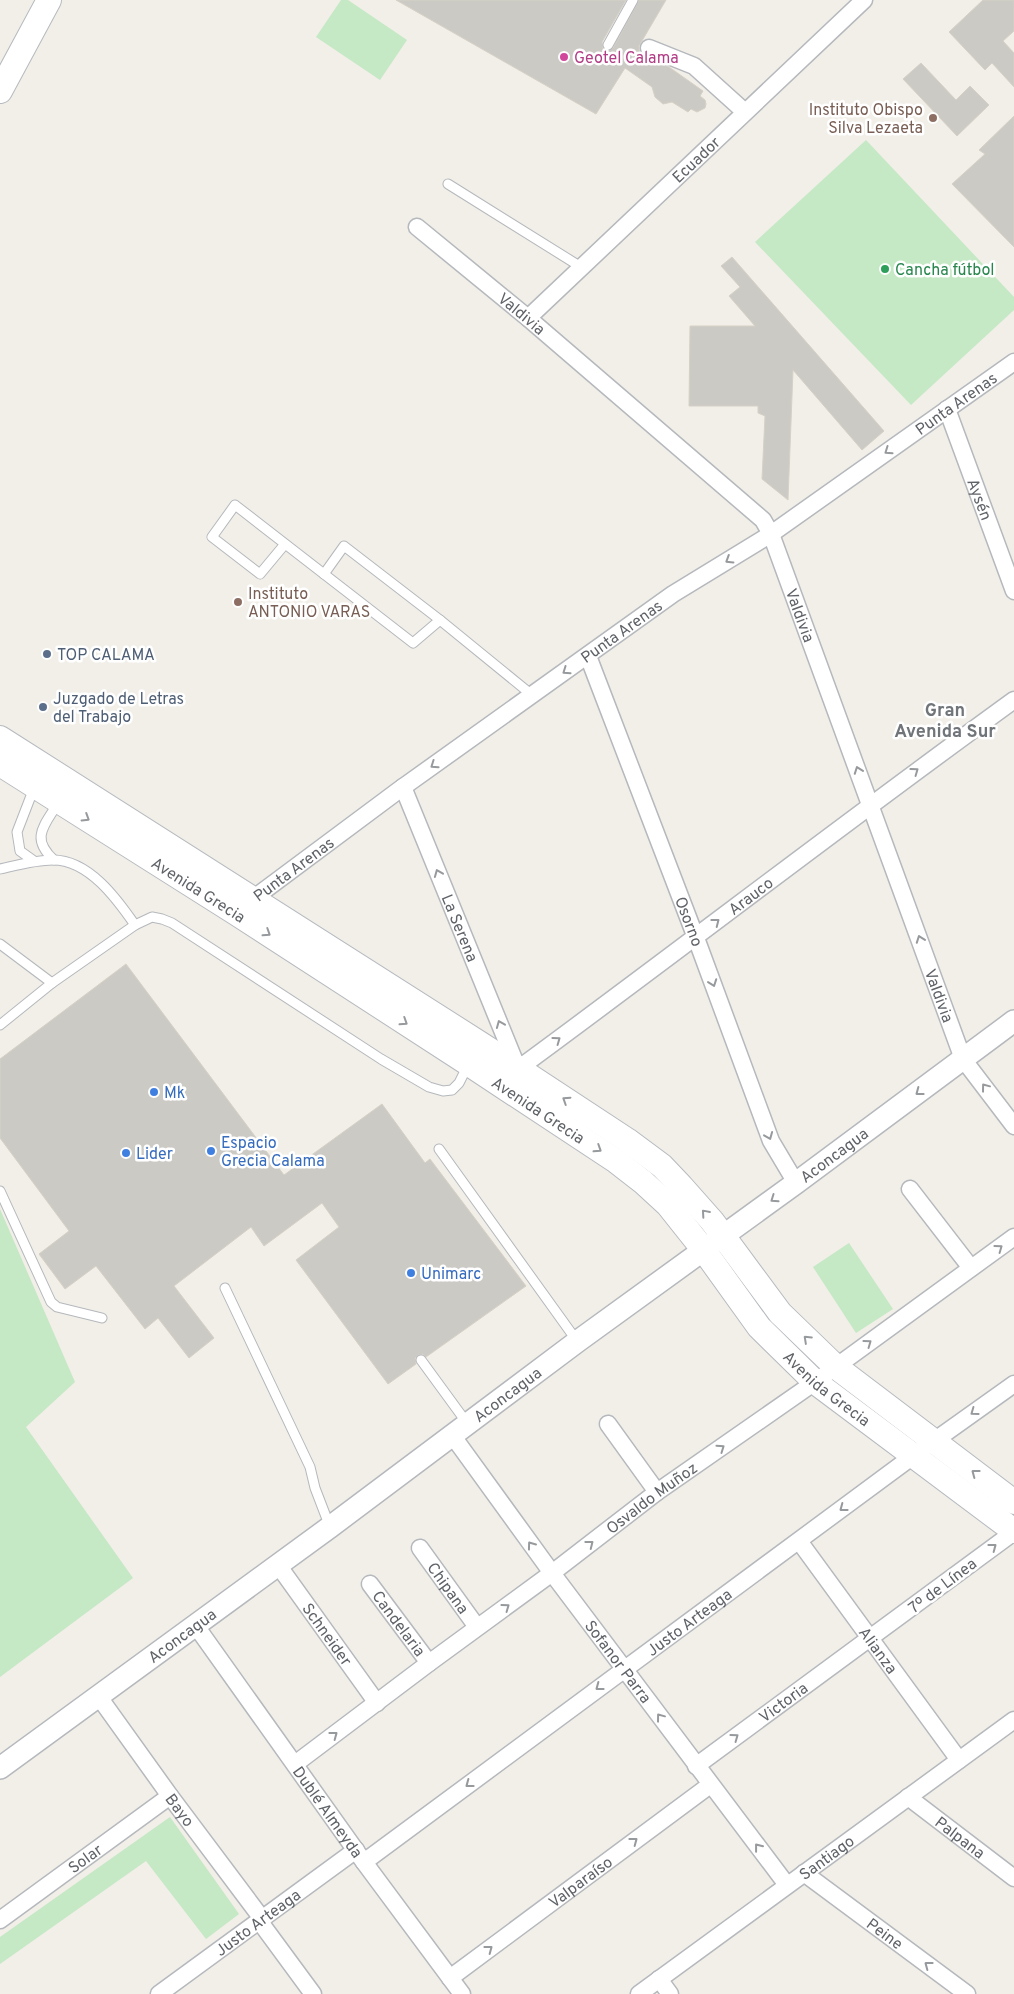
<svg xmlns="http://www.w3.org/2000/svg" width="1014" height="1994" font-family="Overpass,sans-serif">
  <style>
    .green { fill: #c5e8c5 }
    .building { fill: #cccac5; stroke: #d6d1c6 }
    .lines { fill: none; stroke-linecap: round; stroke-linejoin: round }
    .service-casing { stroke: #b5b8bc; stroke-width: 11 }
    .minor-casing { stroke: #b5b8bc; stroke-width: 19 }
    .tertiary-casing { stroke: #b5b8bc; stroke-width: 24 }
    .secondary-casing { stroke: #b6babf; stroke-width: 26 }
    .service { stroke: #fff; stroke-width: 9 }
    .minor { stroke: #fff; stroke-width: 16 }
    .tertiary { stroke: #fff; stroke-width: 21 }
    .secondary { stroke: #fff; stroke-width: 24 }
    .oneway { stroke: #979a9d }
    .hotel-dot { fill: #d1479c; stroke: #fff; stroke-width: 2 }
    .education-dot { fill: #8d6e63; stroke: #fff; stroke-width: 2 }
    .leisure-dot { fill: #2e9e5b; stroke: #fff; stroke-width: 2 }
    .service-dot { fill: #5c6f8a; stroke: #fff; stroke-width: 2 }
    .shop-dot { fill: #3f7fe0; stroke: #fff; stroke-width: 2 }
    .labels { text-anchor: middle; stroke-width: 5; stroke-linejoin: round; paint-order: stroke }
    .hotel-label { font-size: 16px; fill: #b23c85; stroke: #fff; text-anchor: start }
    .education-label { font-size: 16px; fill: #785e54; stroke: #fff; text-anchor: end }
    .street-label { font-size: 16px; fill: #5f6368; stroke: #fff }
    .leisure-label { font-size: 16px; fill: #27864d; stroke: #fff; text-anchor: start }
    .service-label { font-size: 16px; fill: #4e5e75; stroke: #fff; text-anchor: start }
    .shop-label { font-size: 16px; fill: #366cbe; stroke: #fff; text-anchor: start }
    .neighbourhood-label { font-size: 18px; font-weight: bold; fill: #70757a; stroke: #fff }
  </style>
  <rect width="100%" height="100%" fill="#f1efe8"/>
  <!-- green -->
  <g class="green">
    <path d="M 341,0 L 348,0 L 407,40 L 380,80 L 316,37 Z"/>
    <path d="M 866,140 L 1014,297 L 1014,310 L 911,405 L 755,242 Z"/>
    <path d="M 0,1209 L 75,1382 L 26,1427 L 133,1578 L 0,1677 Z"/>
    <path d="M 849,1243 L 893,1309 L 856,1333 L 813,1267 Z"/>
    <path d="M 170,1817 L 239,1914 L 206,1939 L 146,1861 L 0,1964 L 0,1937 Z"/>
  </g>
  <!-- building -->
  <g class="building">
    <path d="M 396,0 L 626,0 L 602,42 L 603,49 L 608,51 L 613,48 L 639,0 L 666,0 L 639,46 L 639,50 L 645,57 L 669,67 L 703,91 L 700,96 L 705,100 L 706,104 L 705,108 L 697,112 L 691,109 L 688,112 L 672,102 L 663,104 L 655,97 L 652,87 L 625,68 L 596,114 Z"/>
    <path d="M 983,0 L 1014,0 L 1014,31 L 1003,41 L 1014,53 L 1014,87 L 992,63 L 985,70 L 949,32 Z"/>
    <path d="M 921,63 L 956,100 L 970,86 L 989,105 L 957,136 L 903,79 Z"/>
    <path d="M 1014,116 L 1014,247 L 952,184 L 985,154 L 979,150 Z"/>
    <path d="M 732,257 L 884,431 L 862,450 L 793,370 L 788,500 L 762,479 L 765,416 L 758,413 L 758,406 L 689,406 L 690,326 L 755,326 L 729,296 L 740,287 L 721,266 Z"/>
    <path d="M 126,964 L 284,1175 L 382,1104 L 425,1163 L 430,1159 L 526,1286 L 426,1357 L 423,1354 L 418,1355 L 415,1358 L 416,1364 L 388,1384 L 296,1260 L 339,1227 L 322,1203 L 264,1246 L 251,1227 L 174,1286 L 214,1338 L 189,1358 L 158,1318 L 145,1329 L 96,1266 L 65,1289 L 39,1254 L 69,1231 L 0,1138 L 0,1059 Z"/>
  </g>
  <g class="lines">
    <defs>
      <g id="service">
        <path d="M 608,45 L 633,0"/>
        <path d="M 448,184 L 581,267"/>
        <path d="M 285,544 L 260,574 L 212,537 L 235,505 L 413,643 L 440,620"/>
        <path d="M 324,574 L 344,546 L 440,620 L 532,695"/>
        <path d="M 34,788 L 17,832 L 20,851 L 34,861"/>
        <path d="M 54,860 C 30,838 44,826 58,803"/>
        <path d="M 0,869 C 18,865 35,860 53,860 C 89,860 117,899 135,925"/>
        <path d="M 0,944 L 52,983"/>
        <path d="M 0,1025 L 52,983 L 135,925 L 152,917 L 162,919 L 172,923 L 381,1059 L 429,1087 L 443,1091 L 452,1090 L 459,1083 L 468,1065"/>
        <path d="M 439,1149 L 577,1341"/>
        <path d="M 0,1191 L 51,1302 L 57,1307 L 102,1318"/>
        <path d="M 225,1288 L 310,1467 L 315,1488 L 330,1527"/>
        <path d="M 421,1360 L 467,1423"/>
      </g>
      <g id="minor">
        <path d="M 649,48 L 694,66 L 745,112"/>
        <path id="s1" d="M 417,227 L 528,318 L 763,520 L 771,534 L 963,1059 L 1014,1126"/>
        <path id="s2" d="M 528,318 L 864,0"/>
        <path id="s3" d="M 947,409 L 1014,591"/>
        <path id="s4" d="M 588,656 L 696,938 L 771,1141 L 796,1183"/>
        <path id="s5" d="M 403,787 L 518,1069"/>
        <path id="s6" d="M 246,904 L 399,790 L 673,594 L 771,534 L 1014,362"/>
        <path id="s7" d="M 508,1070 L 518,1069 C 684,947 847,821 1014,700"/>
        <path d="M 910,1189 L 971,1268"/>
        <path d="M 608,1424 L 657,1492"/>
        <path id="s8" d="M 452,1435 L 552,1573 L 787,1885"/>
        <path id="s9" d="M 799,1541 L 959,1760"/>
        <path id="s10" d="M 420,1548 L 477,1627"/>
        <path id="s11" d="M 278,1565 L 377,1703"/>
        <path id="s12" d="M 370,1584 L 429,1663"/>
        <path id="s13" d="M 196,1626 L 364,1862 L 462,1994"/>
        <path id="s14" d="M 99,1697 L 170,1796 L 263,1920"/>
        <path id="s15" d="M 295,1764 L 429,1663 L 552,1573 L 657,1492 L 815,1382 L 1014,1237"/>
        <path id="s16" d="M 696,1766 L 1014,1532"/>
        <path id="s17" d="M 908,1797 L 1014,1878"/>
        <path id="s18" d="M 364,1862 L 913,1456 L 1014,1384"/>
        <path id="s19" d="M 804,1873 L 967,1994"/>
        <path id="s20" d="M 0,1920 L 170,1796"/>
        <path d="M 260,1922 L 313,1994"/>
        <path id="s21" d="M 450,1978 L 710,1785"/>
        <path d="M 659,1979 L 670,1994"/>
        <path id="s22" d="M 159,1994 L 356,1850"/>
        <path id="s23" d="M 639,1994 L 1014,1720"/>
      </g>
      <g id="tertiary">
        <path id="s24" d="M 0,1768 L 330,1527 L 578,1341 L 796,1183 L 1014,1021"/>
      </g>
      <g id="secondary">
        <path d="M 0,91 L 49,0"/>
        <path d="M 0,738 L 487,1048 L 627,1140 L 662,1166 L 681,1186 L 712,1221 L 780,1313 L 836,1367 L 1014,1502"/>
        <path id="s25" d="M 0,764 L 236,913 L 469,1064 L 616,1161 L 643,1182 L 668,1205 L 703,1249 L 759,1327 L 815,1382 L 1014,1531"/>
      </g>
    </defs>
    <!-- service casing -->
    <use href="#service" class="service-casing"/>
    <!-- minor casing -->
    <use href="#minor" class="minor-casing"/>
    <!-- tertiary casing -->
    <use href="#tertiary" class="tertiary-casing"/>
    <!-- secondary casing -->
    <use href="#secondary" class="secondary-casing"/>
    <!-- service -->
    <use href="#service" class="service"/>
    <!-- minor -->
    <use href="#minor" class="minor"/>
    <!-- tertiary -->
    <use href="#tertiary" class="tertiary"/>
    <!-- secondary -->
    <use href="#secondary" class="secondary"/>
  </g>
  <!-- one-way arrows -->
  <defs><path id="oneway-chevron" d="M-2-3.5L2.5 0L-2 3.5" fill="none" stroke-width="1.6" stroke-linecap="round" stroke-linejoin="round" transform="scale(1.25)"/></defs>
  <g class="oneway">
    <use href="#oneway-chevron" transform="translate(888 451) rotate(145)"/>
    <use href="#oneway-chevron" transform="translate(729 560) rotate(148)"/>
    <use href="#oneway-chevron" transform="translate(566 671) rotate(145)"/>
    <use href="#oneway-chevron" transform="translate(434 765) rotate(145)"/>
    <use href="#oneway-chevron" transform="translate(858 770) rotate(-110)"/>
    <use href="#oneway-chevron" transform="translate(915 771) rotate(-36)"/>
    <use href="#oneway-chevron" transform="translate(86 818) rotate(32)"/>
    <use href="#oneway-chevron" transform="translate(438 873) rotate(-112)"/>
    <use href="#oneway-chevron" transform="translate(716 922) rotate(-38)"/>
    <use href="#oneway-chevron" transform="translate(267 933) rotate(33)"/>
    <use href="#oneway-chevron" transform="translate(920 939) rotate(-110)"/>
    <use href="#oneway-chevron" transform="translate(713 983) rotate(70)"/>
    <use href="#oneway-chevron" transform="translate(404 1022) rotate(33)"/>
    <use href="#oneway-chevron" transform="translate(500 1024) rotate(-112)"/>
    <use href="#oneway-chevron" transform="translate(557 1040) rotate(-36)"/>
    <use href="#oneway-chevron" transform="translate(985 1087) rotate(-127)"/>
    <use href="#oneway-chevron" transform="translate(919 1092) rotate(143)"/>
    <use href="#oneway-chevron" transform="translate(566 1100) rotate(-147)"/>
    <use href="#oneway-chevron" transform="translate(769 1136) rotate(68)"/>
    <use href="#oneway-chevron" transform="translate(598 1149) rotate(33)"/>
    <use href="#oneway-chevron" transform="translate(774 1199) rotate(145)"/>
    <use href="#oneway-chevron" transform="translate(705 1213) rotate(-131)"/>
    <use href="#oneway-chevron" transform="translate(999 1248) rotate(-36)"/>
    <use href="#oneway-chevron" transform="translate(807 1339) rotate(-137)"/>
    <use href="#oneway-chevron" transform="translate(868 1343) rotate(-36)"/>
    <use href="#oneway-chevron" transform="translate(974 1412) rotate(144)"/>
    <use href="#oneway-chevron" transform="translate(721 1448) rotate(-35)"/>
    <use href="#oneway-chevron" transform="translate(975 1473) rotate(-143)"/>
    <use href="#oneway-chevron" transform="translate(843 1508) rotate(143)"/>
    <use href="#oneway-chevron" transform="translate(590 1544) rotate(-38)"/>
    <use href="#oneway-chevron" transform="translate(531 1545) rotate(-126)"/>
    <use href="#oneway-chevron" transform="translate(993 1547) rotate(-37)"/>
    <use href="#oneway-chevron" transform="translate(506 1607) rotate(-36)"/>
    <use href="#oneway-chevron" transform="translate(599 1687) rotate(143)"/>
    <use href="#oneway-chevron" transform="translate(660 1717) rotate(-127)"/>
    <use href="#oneway-chevron" transform="translate(334 1735) rotate(-37)"/>
    <use href="#oneway-chevron" transform="translate(735 1737) rotate(-36)"/>
    <use href="#oneway-chevron" transform="translate(469 1784) rotate(143)"/>
    <use href="#oneway-chevron" transform="translate(634 1841) rotate(-37)"/>
    <use href="#oneway-chevron" transform="translate(758 1847) rotate(-128)"/>
    <use href="#oneway-chevron" transform="translate(489 1949) rotate(-37)"/>
    <use href="#oneway-chevron" transform="translate(928 1965) rotate(-143)"/>
  </g>
  <!-- markers -->
  <circle class="hotel-dot" cx="564" cy="57" r="5"/>
  <g class="education-dot">
    <circle cx="933" cy="118" r="5"/>
    <circle cx="238" cy="602" r="5"/>
  </g>
  <circle class="leisure-dot" cx="885" cy="269" r="5"/>
  <g class="service-dot">
    <circle cx="47" cy="654" r="5"/>
    <circle cx="43" cy="707" r="5"/>
  </g>
  <g class="shop-dot">
    <circle cx="154" cy="1092" r="5"/>
    <circle cx="211" cy="1151" r="5"/>
    <circle cx="126" cy="1153" r="5"/>
    <circle cx="411" cy="1273" r="5"/>
  </g>
  <g class="labels">
    <!-- hotel labels -->
    <g class="hotel-label">
      <text x="574" y="63">Geotel Calama</text>
    </g>
    <!-- education labels -->
    <g class="education-label">
      <text x="923" y="115">Instituto Obispo<tspan x="923" dy="18">Silva Lezaeta</tspan></text>
      <text x="248" y="599" text-anchor="start">Instituto<tspan x="248" dy="18">ANTONIO VARAS</tspan></text>
    </g>
    <!-- street labels -->
    <g class="street-label">
      <text dy="6" stroke="none"><textPath href="#s2" startOffset="231">Ecuador</textPath></text>
      <text dy="6" stroke="none"><textPath href="#s1" startOffset="136">Valdivia</textPath></text>
      <text dy="6" stroke="none"><textPath href="#s6" startOffset="869">Punta Arenas</textPath></text>
      <text dy="6" stroke="none"><textPath href="#s3" startOffset="96">Aysén</textPath></text>
      <text dy="6" stroke="none"><textPath href="#s1" startOffset="556">Valdivia</textPath></text>
      <text dy="6" stroke="none"><textPath href="#s6" startOffset="464">Punta Arenas</textPath></text>
      <text dy="6" stroke="none"><textPath href="#s6" startOffset="59">Punta Arenas</textPath></text>
      <text dy="6" stroke="none"><textPath href="#s25" startOffset="235">Avenida Grecia</textPath></text>
      <text dy="6" stroke="none"><textPath href="#s7" startOffset="300">Arauco</textPath></text>
      <text dy="6" stroke="none"><textPath href="#s4" startOffset="284">Osorno</textPath></text>
      <text dy="6" stroke="none"><textPath href="#s5" startOffset="152">La Serena</textPath></text>
      <text dy="6" stroke="none"><textPath href="#s1" startOffset="961">Valdivia</textPath></text>
      <text dy="6" stroke="none"><textPath href="#s25" startOffset="640">Avenida Grecia</textPath></text>
      <text dy="6" stroke="none"><textPath href="#s24" startOffset="1035">Aconcagua</textPath></text>
      <text dy="6" stroke="none"><textPath href="#s25" startOffset="1045">Avenida Grecia</textPath></text>
      <text dy="6" stroke="none"><textPath href="#s24" startOffset="630">Aconcagua</textPath></text>
      <text dy="6" stroke="none"><textPath href="#s15" startOffset="445">Osvaldo Muñoz</textPath></text>
      <text transform="translate(942 1585) rotate(-37)" y="6">7º de Línea</text>
      <text dy="6" stroke="none"><textPath href="#s10" startOffset="49">Chipana</textPath></text>
      <text dy="6" stroke="none"><textPath href="#s18" startOffset="404">Justo Arteaga</textPath></text>
      <text dy="6" stroke="none"><textPath href="#s12" startOffset="49">Candelaria</textPath></text>
      <text dy="6" stroke="none"><textPath href="#s11" startOffset="85">Schneider</textPath></text>
      <text dy="6" stroke="none"><textPath href="#s24" startOffset="225">Aconcagua</textPath></text>
      <text dy="6" stroke="none"><textPath href="#s9" startOffset="135">Alianza</textPath></text>
      <text dy="6" stroke="none"><textPath href="#s8" startOffset="281">Sofanor Parra</textPath></text>
      <text dy="6" stroke="none"><textPath href="#s16" startOffset="108">Victoria</textPath></text>
      <text dy="6" stroke="none"><textPath href="#s14" startOffset="139">Bayo</textPath></text>
      <text dy="6" stroke="none"><textPath href="#s13" startOffset="228">Dublé Almeyda</textPath></text>
      <text dy="6" stroke="none"><textPath href="#s17" startOffset="66">Palpana</textPath></text>
      <text dy="6" stroke="none"><textPath href="#s23" startOffset="232">Santiago</textPath></text>
      <text dy="6" stroke="none"><textPath href="#s20" startOffset="105">Solar</textPath></text>
      <text dy="6" stroke="none"><textPath href="#s21" startOffset="162">Valparaíso</textPath></text>
      <text dy="6" stroke="none"><textPath href="#s22" startOffset="122">Justo Arteaga</textPath></text>
      <text dy="6" stroke="none"><textPath href="#s19" startOffset="101">Peine</textPath></text>
    </g>
    <!-- leisure labels -->
    <g class="leisure-label">
      <text x="895" y="275">Cancha fútbol</text>
    </g>
    <!-- service labels -->
    <g class="service-label">
      <text x="57" y="660">TOP CALAMA</text>
      <text x="53" y="704">Juzgado de Letras<tspan x="53" dy="18">del Trabajo</tspan></text>
    </g>
    <!-- shop labels -->
    <g class="shop-label">
      <text x="164" y="1098">Mk</text>
      <text x="221" y="1148">Espacio<tspan x="221" dy="18">Grecia Calama</tspan></text>
      <text x="136" y="1159">Lider</text>
      <text x="421" y="1279">Unimarc</text>
    </g>
    <!-- neighbourhood labels -->
    <g class="neighbourhood-label">
      <text x="945" y="716">Gran<tspan x="945" dy="21">Avenida Sur</tspan></text>
    </g>
  </g>
</svg>
